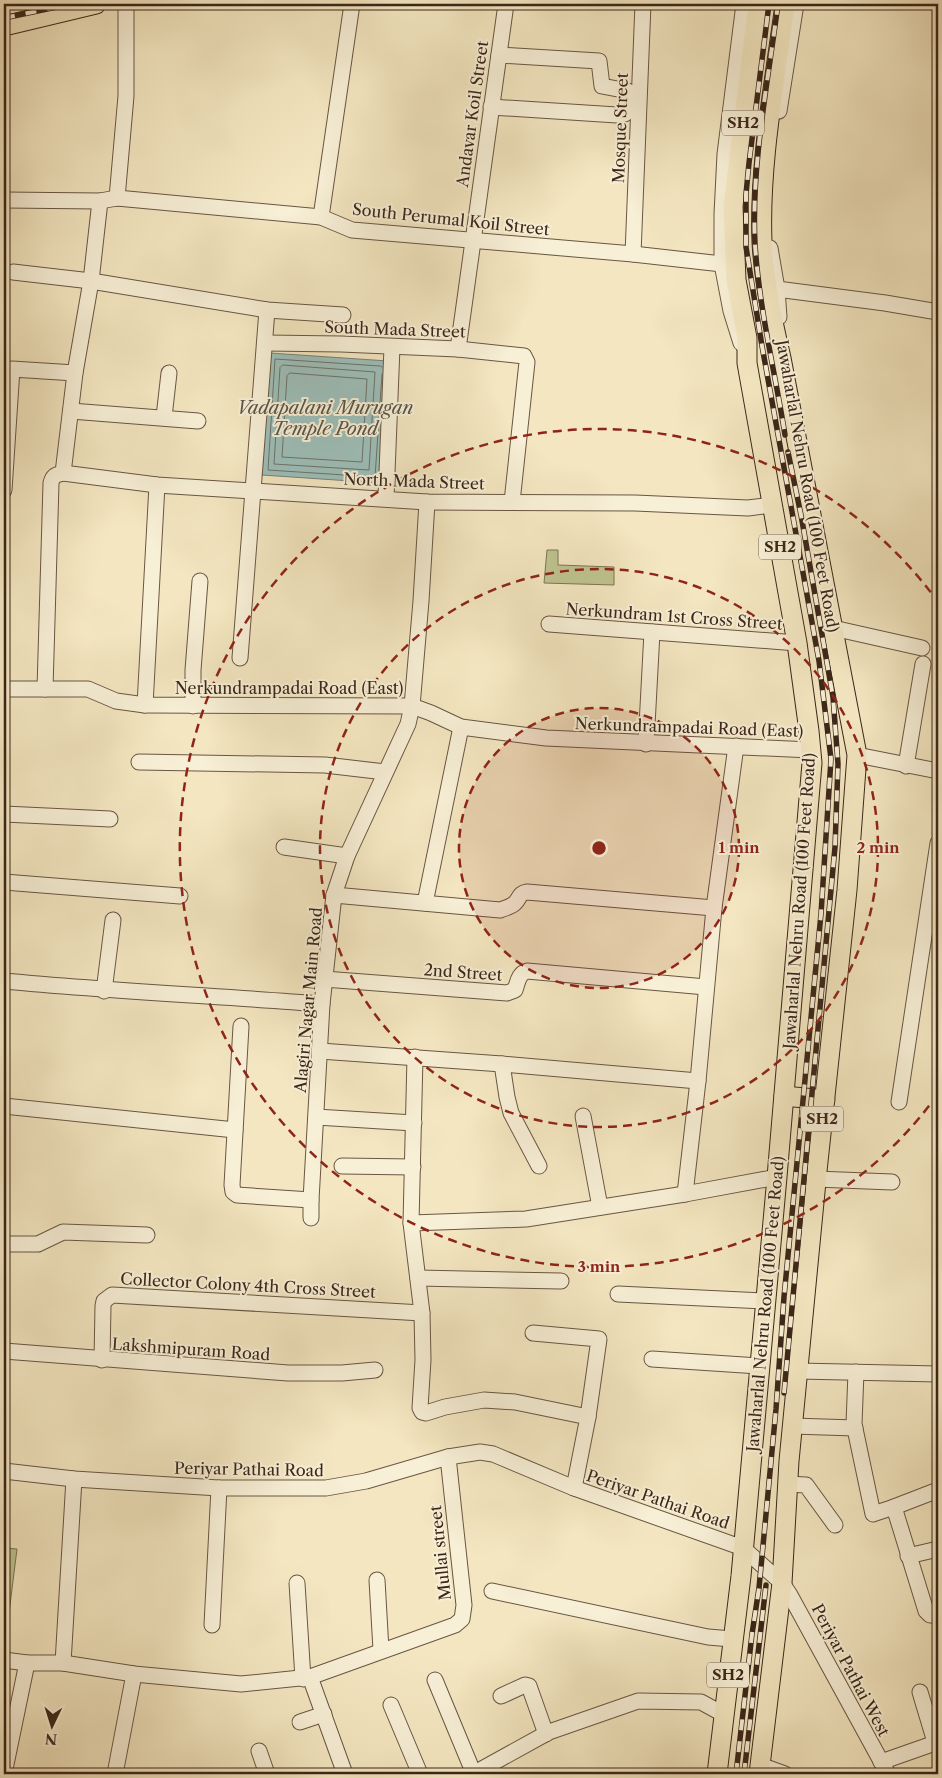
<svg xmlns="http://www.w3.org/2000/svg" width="942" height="1778" font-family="'Libre Caslon Text',serif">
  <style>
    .green { fill: #bec490; stroke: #7c7554 }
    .water { fill: #9dbeb9; stroke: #768179 }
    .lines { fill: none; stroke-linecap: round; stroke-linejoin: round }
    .shore { stroke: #6c7269; stroke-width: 1 }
    .minor-casing { stroke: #695643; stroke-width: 17 }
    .major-casing { stroke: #3b2619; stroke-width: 21 }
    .minor { stroke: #f7efd6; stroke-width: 15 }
    .major { stroke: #f3e6c0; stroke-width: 19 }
    .rail-casing { stroke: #3b2619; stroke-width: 5.5 }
    .rail { stroke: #f7efd6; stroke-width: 4; stroke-dasharray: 11; stroke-linecap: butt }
    .ring { fill: none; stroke: #8f2418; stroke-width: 2.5; stroke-dasharray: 9 6 }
    .labels { text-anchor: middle; stroke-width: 4; stroke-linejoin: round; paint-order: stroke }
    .shield { fill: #f7efd6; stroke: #736252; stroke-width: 1 }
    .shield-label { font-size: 15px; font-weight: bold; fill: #3b2619 }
    .street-label { font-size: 16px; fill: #3b2619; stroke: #f7efd6 }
    .water-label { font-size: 18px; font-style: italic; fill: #585449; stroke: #f7efd6 }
    .centre { fill: #8f2418; stroke: #f7efd6; stroke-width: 2.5 }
    .ring-label { font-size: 15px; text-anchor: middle; font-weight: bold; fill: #8f2418; stroke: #f7efd6; stroke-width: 4; stroke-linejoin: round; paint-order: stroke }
  </style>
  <rect width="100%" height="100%" fill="#f3e6c0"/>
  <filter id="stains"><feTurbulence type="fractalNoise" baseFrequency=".004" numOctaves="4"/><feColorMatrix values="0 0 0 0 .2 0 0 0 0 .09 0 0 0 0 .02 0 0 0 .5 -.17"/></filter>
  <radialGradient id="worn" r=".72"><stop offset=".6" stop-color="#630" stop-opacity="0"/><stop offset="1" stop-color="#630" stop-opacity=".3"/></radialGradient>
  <!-- green -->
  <g class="green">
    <path d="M 547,550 L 558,550 L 558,565 L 614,567 L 614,585 L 544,583 Z"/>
    <path d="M 4,1548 L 17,1549 L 8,1621 L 4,1621 Z"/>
  </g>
  <!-- water -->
  <path class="water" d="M 270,353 L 388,361 L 380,483 L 262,475 Z"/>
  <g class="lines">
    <!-- shore -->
    <g class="shore">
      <path d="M 283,365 L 375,372 L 369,470 L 274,464 L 280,368 Z"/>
      <path d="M 290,373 L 367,379 L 362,462 L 282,457 L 287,376 Z"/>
      <path d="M 382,374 L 375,477 L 268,470 L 275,359 L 380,366 L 382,367"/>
    </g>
    <defs>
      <g id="minor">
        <path d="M 491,107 L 617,115 L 625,114 L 627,111 L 628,91 L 602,86 L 599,61 L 499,55"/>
        <path d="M 779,111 L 796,4"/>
        <path d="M 117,198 L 126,96 L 126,4"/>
        <path d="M 4,200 L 100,201 L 117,198 L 321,217 L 352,230 L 633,254 L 722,264"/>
        <path d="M 321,217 L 352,4"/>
        <path d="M 770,248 L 777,289 L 779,317"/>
        <path d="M 633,254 L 643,4"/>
        <path d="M 13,272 L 91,281 L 267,310 L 343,315"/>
        <path d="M 777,289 L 885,303 L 938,312"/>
        <path d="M 265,343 L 341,344 L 458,349 L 524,356 L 527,362 L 512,502"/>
        <path d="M 741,343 L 731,311 L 722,264 L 722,214 L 725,154 L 744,4"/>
        <path d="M 458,349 L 506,4"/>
        <path d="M 71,411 L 198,421"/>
        <path d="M 164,417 L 169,373"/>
        <path d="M 63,473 L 75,373 L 91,281 L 100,201"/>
        <path d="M 4,490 L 12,369 L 75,373"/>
        <path d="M 386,498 L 392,347"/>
        <path d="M 549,624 L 797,643"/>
        <path d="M 833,628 L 922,648"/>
        <path d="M 240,658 L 267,310"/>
        <path d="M 4,689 L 88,689 L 116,701 L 145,705 L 412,706 L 431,713 L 461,727 L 546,738 L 811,750"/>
        <path d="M 45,689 L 51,483 C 53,475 56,475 63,473 L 157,485 L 427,502 L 635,503 L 748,508 L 772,505"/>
        <path d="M 145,705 L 157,485"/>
        <path d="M 193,706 L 193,670 L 200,581"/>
        <path d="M 646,744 L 652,632"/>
        <path d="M 857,755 L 938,771"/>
        <path d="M 139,762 L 325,765 L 385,772"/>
        <path d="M 906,766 L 923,664"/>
        <path d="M 4,814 L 110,819"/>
        <path d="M 284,847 L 347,856"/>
        <path d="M 4,882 L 180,896"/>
        <path d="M 334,895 L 500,910 C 505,908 511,907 515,903 C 520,898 519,893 527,892 L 714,908"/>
        <path d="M 425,903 L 461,727"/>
        <path d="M 324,979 L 507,993 L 515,990 C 518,982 518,974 527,971 L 706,987"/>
        <path d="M 4,981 C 110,991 216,996 322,1004"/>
        <path d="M 104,991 L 113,920"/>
        <path d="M 241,1026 L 232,1185 L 233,1192 L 237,1195 L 311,1200"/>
        <path d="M 320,1051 L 502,1064 L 698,1081"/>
        <path d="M 415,1057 L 411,1223 L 526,1219 L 685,1194 L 777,1177"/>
        <path d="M 502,1064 L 507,1097 L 511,1113 L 539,1166"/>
        <path d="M 899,1102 L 938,843"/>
        <path d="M 4,1106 L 235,1130"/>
        <path d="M 583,1116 L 600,1207"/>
        <path d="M 316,1117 L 414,1123"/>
        <path d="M 342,1166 L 413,1167"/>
        <path d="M 816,1179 L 892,1182"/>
        <path d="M 685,1194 L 698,1081 L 714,908 L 736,746"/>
        <path d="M 311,1218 L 311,1200 L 322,1004 L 334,895 L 347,856 L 408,724 L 412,706 L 421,601 L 427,502"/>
        <path d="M 411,1223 L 422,1313 L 423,1360 L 420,1408 L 422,1412 L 426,1413 L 445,1407 L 484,1400 L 515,1402 L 588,1417 L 574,1488"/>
        <path d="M 4,1244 L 38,1244 L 63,1232 L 147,1235"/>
        <path d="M 418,1278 L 561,1281"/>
        <path d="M 618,1294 L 765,1301"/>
        <path d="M 533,1333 L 599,1339 L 588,1417"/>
        <path d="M 4,1351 L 288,1373 L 342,1373 L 375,1370"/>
        <path d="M 652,1359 L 759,1366"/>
        <path d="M 102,1360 L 103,1306 L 104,1301 L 112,1295 L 422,1313"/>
        <path d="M 798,1371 L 938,1374"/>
        <path d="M 856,1372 L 854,1424 L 873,1514 L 894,1507"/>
        <path d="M 792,1426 L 855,1428"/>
        <path d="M 4,1471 L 74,1479 L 219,1488 L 326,1488 L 366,1481 L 448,1457 L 480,1452 L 493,1454 L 574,1488 L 743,1548 L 782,1583 L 790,1595 L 888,1774"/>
        <path d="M 787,1484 L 806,1485 L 835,1525"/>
        <path d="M 938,1490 L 894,1507 L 926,1611 L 930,1615 L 938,1615"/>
        <path d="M 908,1556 L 938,1549"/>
        <path d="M 377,1580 L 381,1650"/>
        <path d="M 297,1583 L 303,1679"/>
        <path d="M 492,1591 L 708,1637 L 732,1639"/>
        <path d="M 212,1625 L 219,1488"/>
        <path d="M 4,1660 L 27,1663 L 63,1663 L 134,1674 L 241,1684 L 310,1677 L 455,1625 L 462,1619 L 464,1605 L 448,1457"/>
        <path d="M 63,1663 L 74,1479"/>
        <path d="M 310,1677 L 345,1774"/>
        <path d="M 435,1680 L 474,1774"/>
        <path d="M 920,1692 L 935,1742 L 938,1747"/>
        <path d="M 501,1696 L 525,1685 L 529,1686 L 546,1734"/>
        <path d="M 391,1705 L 420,1774"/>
        <path d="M 300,1722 L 324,1714"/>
        <path d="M 259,1751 L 267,1774"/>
        <path d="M 881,1762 L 938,1742"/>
        <path d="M 760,1765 L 785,1774"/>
        <path d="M 4,1774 L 27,1663"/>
        <path d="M 115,1774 L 134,1674"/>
        <path d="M 473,1774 L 549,1732 L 638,1701 L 701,1702 L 723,1714"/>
      </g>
      <g id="major">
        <path d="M 4,26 L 96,4"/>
        <path d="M 784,1096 L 825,1100"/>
        <path d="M 717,1774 L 741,1576 L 777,1177 L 812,763 L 809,731 L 797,643 L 747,363 L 747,338 L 736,280 L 733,206 L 758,4"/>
        <path d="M 759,1774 L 782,1583 L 789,1461 L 817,1171 L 847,890 L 857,755 L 781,358 C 772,320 764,281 762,242 C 759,163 775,82 785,4"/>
      </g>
    </defs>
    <!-- minor casing -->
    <use href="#minor" class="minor-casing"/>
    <!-- major casing -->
    <use href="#major" class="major-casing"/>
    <!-- minor -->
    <use href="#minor" class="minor"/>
    <!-- major -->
    <use href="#major" class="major"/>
    <defs>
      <g id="rail">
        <path d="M 778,4 C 768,82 751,166 755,244 C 759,308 775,372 785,435"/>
        <path d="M 4,18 L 71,4"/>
        <path d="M 784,1393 L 835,847 L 838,764 L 833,697 L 801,515 L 788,452"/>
        <path d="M 736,1774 L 752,1634 L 759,1588 L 776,1409 L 784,1297 L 821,914 L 831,759 L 819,661 L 762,346 L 746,247 L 746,194 L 749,163 L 769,4"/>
        <path d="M 744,1774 L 766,1585"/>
      </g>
    </defs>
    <!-- rail casing -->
    <use href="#rail" class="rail-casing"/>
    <!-- rail -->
    <use href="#rail" class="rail"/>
  </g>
  <!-- distance rings -->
  <circle cx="599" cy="848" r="140" fill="#8f2418" fill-opacity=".12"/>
  <g class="ring">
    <circle cx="599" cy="848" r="140"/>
    <circle cx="599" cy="848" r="279"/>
    <path d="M938 1094A419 419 0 1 1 938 602"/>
  </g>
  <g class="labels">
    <!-- shield labels -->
    <g class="shield">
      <rect x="722" y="110.5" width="42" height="25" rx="4"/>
      <rect x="759" y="534.5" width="42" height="25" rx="4"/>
      <rect x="801" y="1106.5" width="42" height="25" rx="4"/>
      <rect x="707" y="1662.5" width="42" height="25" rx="4"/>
    </g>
    <g class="shield-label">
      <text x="743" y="128">SH2</text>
      <text x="780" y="552">SH2</text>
      <text x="822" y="1124">SH2</text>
      <text x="728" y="1680">SH2</text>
    </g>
    <!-- street labels -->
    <g class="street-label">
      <text transform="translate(472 114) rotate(-82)" y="6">Andavar Koil Street</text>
      <text transform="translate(620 128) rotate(-88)" y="6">Mosque Street</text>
      <text transform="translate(451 219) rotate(6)" y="6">South Perumal Koil Street</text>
      <text transform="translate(395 329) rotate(2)" y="6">South Mada Street</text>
      <text transform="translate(414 481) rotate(2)" y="6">North Mada Street</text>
      <text transform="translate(808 486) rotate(80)" y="6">Jawaharlal Nehru Road (100 Feet Road)</text>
      <text transform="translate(674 616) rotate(4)" y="6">Nerkundram 1st Cross Street</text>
      <text x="289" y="694">Nerkundrampadai Road (East)</text>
      <text transform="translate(689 727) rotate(2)" y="6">Nerkundrampadai Road (East)</text>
      <text transform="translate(799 901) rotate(-86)" y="6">Jawaharlal Nehru Road (100 Feet Road)</text>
      <text transform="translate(463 972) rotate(4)" y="6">2nd Street</text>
      <text transform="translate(308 1000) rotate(-85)" y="6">Alagiri Nagar Main Road</text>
      <text transform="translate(248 1285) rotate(3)" y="6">Collector Colony 4th Cross Street</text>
      <text transform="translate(765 1304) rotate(-85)" y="6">Jawaharlal Nehru Road (100 Feet Road)</text>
      <text transform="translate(191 1349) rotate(4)" y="6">Lakshmipuram Road</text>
      <text transform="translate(249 1469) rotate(1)" y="6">Periyar Pathai Road</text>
      <text transform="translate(658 1499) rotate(19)" y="6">Periyar Pathai Road</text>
      <text transform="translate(440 1553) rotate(-96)" y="6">Mullai street</text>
      <text transform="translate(851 1670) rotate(62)" y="6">Periyar Pathai West</text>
    </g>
    <!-- water labels -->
    <g class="water-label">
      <text x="325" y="414">Vadapalani Murugan<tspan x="325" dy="21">Temple Pond</tspan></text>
    </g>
  </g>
  <circle cx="599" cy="848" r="8" class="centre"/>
  <g class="ring-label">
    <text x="739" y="853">1 min</text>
    <text x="878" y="853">2 min</text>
    <text x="599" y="1272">3 min</text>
  </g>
  <!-- margin -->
  <rect width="942" height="1778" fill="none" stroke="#f3e6c0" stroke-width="20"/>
  <rect x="5" y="5" width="932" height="1768" fill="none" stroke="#3b2619" stroke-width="2.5"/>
  <rect x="10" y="10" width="922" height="1758" fill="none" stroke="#3b2619"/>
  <!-- north arrow -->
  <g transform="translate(52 1726) rotate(184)" stroke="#f7efd6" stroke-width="4" paint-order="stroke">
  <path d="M0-4L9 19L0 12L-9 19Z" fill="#3b2619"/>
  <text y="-8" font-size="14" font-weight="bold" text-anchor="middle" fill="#3b2619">N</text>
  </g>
  <rect width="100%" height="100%" filter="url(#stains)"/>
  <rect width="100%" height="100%" fill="url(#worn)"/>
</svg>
